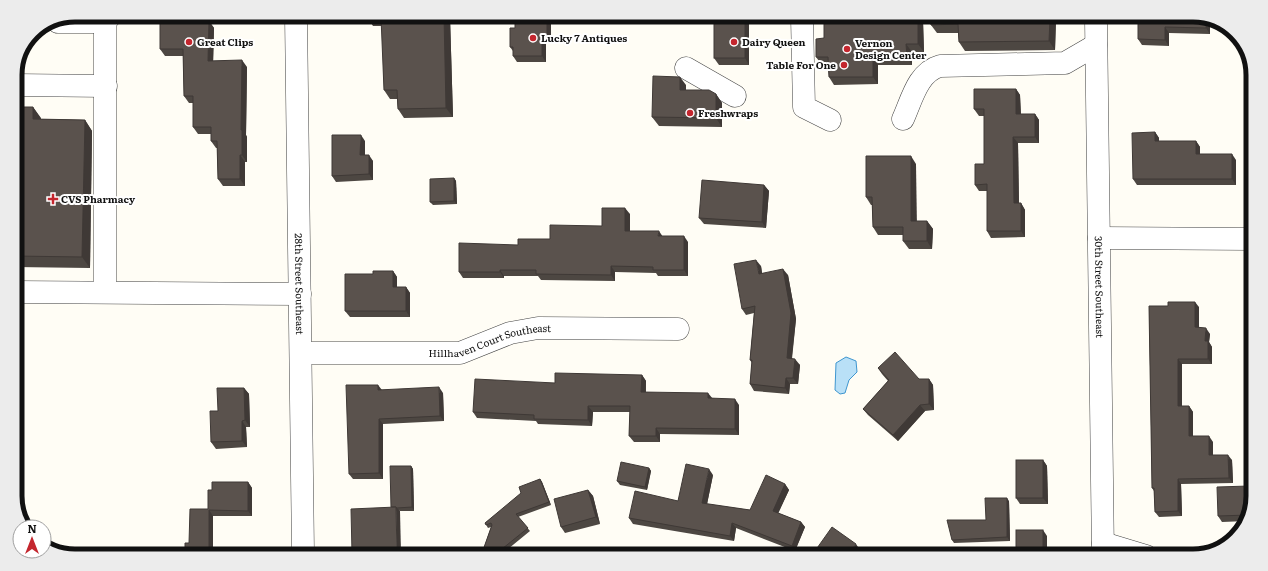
<svg xmlns="http://www.w3.org/2000/svg" width="1268" height="571" font-family="Literata,serif">
  <style>
    .water { fill: #b9e0f7; stroke: #3f96cf }
    .lines { fill: none; stroke-linecap: round; stroke-linejoin: round }
    .minor-casing { stroke: #444; stroke-width: 23 }
    .minor { stroke: #fff; stroke-width: 22 }
    .wall { fill: #4d4742 }
    .shaded-wall { fill: #3f3936 }
    .building { fill: #5a524d; stroke: #3f3936 }
    .poi-dot { fill: #c4262e; stroke: #fff; stroke-width: 1.5 }
    .labels { text-anchor: middle; stroke-width: 4; stroke-linejoin: round; paint-order: stroke }
    .poi-label { font-size: 10px; font-weight: bold; fill: #111; stroke: #fff; text-anchor: start }
    .street-label { font-size: 10px; fill: #111; stroke: #fff }
    .rim { fill: none; stroke: #111; stroke-width: 5 }
  </style>
  <rect width="100%" height="100%" fill="#fffdf5"/>
  <!-- water -->
  <path class="water" d="M 846,357 L 856,361 L 857,372 L 849,380 L 845,393 L 840,394 L 835,390 L 836,363 Z"/>
  <g class="lines">
    <defs>
      <g id="minor">
        <path id="s1" d="M 296,16 L 303,552"/>
        <path d="M 802,18 L 804,107 L 830,120"/>
        <path id="s2" d="M 1096,19 L 1103,556"/>
        <path d="M 58,22 L 105,22"/>
        <path d="M 686,68 L 735,96"/>
        <path d="M 15,85 L 106,86"/>
        <path d="M 903,119 C 912,99 918,72 940,66 L 1065,63 L 1096,45"/>
        <path d="M 1099,238 L 1251,239"/>
        <path d="M 15,292 L 300,294"/>
        <path d="M 105,292 L 105,22 L 111,15"/>
        <path id="s3" d="M 301,353 L 460,353 L 510,333 L 538,328 L 678,329"/>
        <path d="M 1103,543 L 1146,556"/>
      </g>
    </defs>
    <!-- minor casing -->
    <use href="#minor" class="minor-casing"/>
    <!-- minor -->
    <use href="#minor" class="minor"/>
  </g>
  <!-- wall -->
  <g class="wall">
    <path d="M 367,16 L 450,17 L 453,117 L 404,118 L 398,109 L 397,99 L 390,99 L 384,90 L 382,26 L 373,26 L 367,17 Z"/>
    <path d="M 824,18 L 921,18 L 923,21 L 924,52 L 912,52 L 912,65 L 878,65 L 878,84 L 834,85 L 829,77 L 828,65 L 822,65 L 816,57 L 824,38 Z"/>
    <path d="M 930,18 L 1056,19 L 1055,50 L 965,51 L 959,42 L 958,33 L 937,33 L 931,25 Z"/>
    <path d="M 551,19 L 551,41 L 546,41 L 546,62 L 517,62 L 513,56 L 513,51 L 510,47 L 515,28 Z"/>
    <path d="M 749,19 L 749,65 L 719,65 L 714,58 Z"/>
    <path d="M 1138,19 L 1210,20 L 1210,34 L 1169,33 L 1169,46 L 1142,45 L 1138,39 Z"/>
    <path d="M 209,21 L 214,28 L 213,61 L 247,67 L 246,135 L 247,137 L 247,162 L 245,162 L 245,186 L 223,186 L 218,179 L 217,148 L 216,148 L 211,141 L 211,134 L 198,134 L 193,127 L 193,103 L 189,103 L 184,96 L 183,56 L 165,56 L 160,49 Z"/>
    <path d="M 686,85 L 686,90 L 716,94 L 722,103 L 722,127 L 659,126 L 652,117 Z"/>
    <path d="M 1016,89 L 1020,95 L 1021,114 L 1035,114 L 1039,120 L 1039,143 L 1018,143 L 1019,203 L 1021,203 L 1025,210 L 1025,237 L 991,238 L 987,231 L 987,191 L 979,191 L 975,185 L 984,164 L 984,116 L 979,116 L 974,109 Z"/>
    <path d="M 15,107 L 33,107 L 41,119 L 85,120 L 92,131 L 90,268 L 15,267 Z"/>
    <path d="M 1155,132 L 1159,138 L 1159,141 L 1196,141 L 1200,147 L 1200,154 L 1236,160 L 1236,185 L 1137,185 L 1133,179 Z"/>
    <path d="M 365,141 L 365,155 L 373,161 L 373,180 L 336,182 L 332,176 Z"/>
    <path d="M 916,164 L 916,221 L 927,221 L 933,229 L 932,249 L 909,249 L 903,241 L 903,235 L 878,235 L 873,227 L 872,205 L 871,205 L 866,197 Z"/>
    <path d="M 454,178 L 456,181 L 457,204 L 433,205 L 430,202 Z"/>
    <path d="M 764,185 L 769,191 L 766,228 L 704,224 L 699,218 Z"/>
    <path d="M 630,214 L 630,231 L 662,236 L 688,242 L 688,276 L 658,276 L 656,273 L 615,272 L 615,281 L 541,280 L 538,276 L 504,276 L 504,278 L 463,278 L 459,272 L 518,245 L 550,239 L 602,226 Z"/>
    <path d="M 761,266 L 762,273 L 788,275 L 796,319 L 792,359 L 800,365 L 798,384 L 790,384 L 789,394 L 754,391 L 750,384 L 752,363 L 750,360 L 754,313 L 746,315 L 742,309 Z"/>
    <path d="M 393,271 L 397,277 L 397,287 L 406,287 L 410,293 L 410,317 L 350,317 L 345,311 L 373,274 Z"/>
    <path d="M 1149,306 L 1199,307 L 1199,328 L 1210,334 L 1209,342 L 1212,347 L 1212,364 L 1182,364 L 1182,406 L 1189,406 L 1193,412 L 1193,436 L 1213,442 L 1213,455 L 1232,460 L 1233,483 L 1181,484 L 1182,516 L 1159,517 L 1155,512 L 1154,491 L 1152,488 Z"/>
    <path d="M 878,368 L 919,379 L 929,379 L 933,385 L 934,410 L 925,411 L 898,441 L 868,415 L 863,409 L 888,381 L 882,374 Z"/>
    <path d="M 642,375 L 646,381 L 646,392 L 712,398 L 739,405 L 739,435 L 660,434 L 660,442 L 634,442 L 629,436 L 630,412 L 593,412 L 592,426 L 538,424 L 536,421 L 477,418 L 473,412 L 555,383 Z"/>
    <path d="M 244,388 L 249,394 L 250,427 L 246,427 L 247,447 L 216,449 L 211,442 L 218,411 Z"/>
    <path d="M 382,390 L 443,393 L 444,421 L 383,424 L 383,479 L 353,479 L 349,474 Z"/>
    <path d="M 1043,460 L 1047,466 L 1048,504 L 1020,504 L 1016,498 Z"/>
    <path d="M 411,466 L 413,469 L 414,511 L 400,511 L 391,507 Z"/>
    <path d="M 649,468 L 651,471 L 647,490 L 620,485 L 617,481 Z"/>
    <path d="M 713,475 L 707,504 L 750,510 L 785,484 L 789,490 L 778,513 L 801,522 L 805,527 L 795,551 L 736,528 L 734,541 L 633,524 L 629,518 L 678,501 Z"/>
    <path d="M 540,479 L 542,482 L 551,505 L 518,517 L 530,531 L 503,553 L 482,553 L 491,527 L 488,528 L 485,523 Z"/>
    <path d="M 248,482 L 252,488 L 252,516 L 213,516 L 213,552 L 189,543 L 208,509 L 212,490 Z"/>
    <path d="M 1249,486 L 1248,519 L 1247,521 L 1222,522 L 1218,516 Z"/>
    <path d="M 588,490 L 593,496 L 600,524 L 565,533 L 561,527 Z"/>
    <path d="M 1009,501 L 1010,541 L 954,543 L 952,540 L 986,520 Z"/>
  </g>
  <!-- shaded-wall -->
  <g class="shaded-wall">
    <path d="M 444,16 L 450,17 L 453,117 L 446,108 Z"/>
    <path d="M 547,17 L 550,17 L 551,19 L 551,41 L 547,35 Z"/>
    <path d="M 745,18 L 748,18 L 749,19 L 749,65 L 745,58 Z"/>
    <path d="M 918,18 L 921,18 L 923,21 L 924,52 L 918,44 Z"/>
    <path d="M 1050,19 L 1056,19 L 1055,50 L 1049,41 Z"/>
    <path d="M 1206,20 L 1210,20 L 1210,34 L 1206,28 Z"/>
    <path d="M 209,21 L 214,28 L 213,68 L 208,61 Z"/>
    <path d="M 1165,27 L 1169,33 L 1169,46 L 1165,40 Z"/>
    <path d="M 542,35 L 546,41 L 546,62 L 542,56 Z"/>
    <path d="M 906,44 L 912,52 L 912,65 L 907,57 Z"/>
    <path d="M 873,58 L 878,65 L 878,84 L 873,77 Z"/>
    <path d="M 242,60 L 247,67 L 246,135 L 247,137 L 247,162 L 242,155 L 241,130 Z"/>
    <path d="M 680,77 L 686,85 L 686,99 L 680,90 Z"/>
    <path d="M 1016,89 L 1020,95 L 1021,120 L 1016,114 Z"/>
    <path d="M 716,94 L 722,103 L 722,127 L 716,118 Z"/>
    <path d="M 33,107 L 41,118 L 41,130 L 33,119 Z"/>
    <path d="M 1035,114 L 1039,120 L 1039,143 L 1035,137 Z"/>
    <path d="M 85,120 L 92,131 L 90,268 L 82,257 Z"/>
    <path d="M 1155,132 L 1159,138 L 1159,147 L 1155,141 Z"/>
    <path d="M 361,135 L 365,141 L 365,161 L 360,155 Z"/>
    <path d="M 1013,137 L 1018,143 L 1019,210 L 1014,203 Z"/>
    <path d="M 1196,141 L 1200,147 L 1200,160 L 1196,154 Z"/>
    <path d="M 1232,154 L 1236,160 L 1236,185 L 1232,179 Z"/>
    <path d="M 240,155 L 245,162 L 245,186 L 240,179 Z"/>
    <path d="M 369,155 L 373,161 L 373,180 L 369,174 Z"/>
    <path d="M 911,156 L 916,164 L 917,229 L 911,221 Z"/>
    <path d="M 454,178 L 456,181 L 457,204 L 454,201 Z"/>
    <path d="M 764,185 L 769,191 L 766,228 L 762,222 Z"/>
    <path d="M 1021,203 L 1025,210 L 1025,237 L 1021,231 Z"/>
    <path d="M 625,208 L 630,214 L 630,237 L 625,231 Z"/>
    <path d="M 927,221 L 933,229 L 932,249 L 927,241 Z"/>
    <path d="M 659,231 L 663,237 L 658,236 Z"/>
    <path d="M 684,236 L 688,242 L 688,276 L 684,270 Z"/>
    <path d="M 756,260 L 761,266 L 763,280 L 759,274 Z"/>
    <path d="M 611,266 L 615,272 L 615,281 L 611,275 Z"/>
    <path d="M 783,269 L 788,275 L 796,319 L 791,364 L 787,358 Z"/>
    <path d="M 500,270 L 504,276 L 504,278 L 500,272 Z"/>
    <path d="M 393,271 L 397,277 L 397,294 L 393,287 Z"/>
    <path d="M 406,287 L 410,293 L 410,317 L 406,311 Z"/>
    <path d="M 1195,302 L 1199,307 L 1199,332 L 1195,327 Z"/>
    <path d="M 1206,328 L 1210,334 L 1209,342 L 1212,347 L 1212,364 L 1208,359 L 1205,341 Z"/>
    <path d="M 795,359 L 800,365 L 798,384 L 793,378 Z"/>
    <path d="M 1178,359 L 1182,364 L 1182,412 L 1178,406 Z"/>
    <path d="M 642,375 L 646,381 L 645,398 L 641,392 Z"/>
    <path d="M 786,378 L 790,384 L 789,394 L 785,388 Z"/>
    <path d="M 929,379 L 933,385 L 934,410 L 929,404 Z"/>
    <path d="M 378,385 L 382,390 L 378,390 Z"/>
    <path d="M 439,387 L 443,393 L 444,421 L 440,416 Z"/>
    <path d="M 244,388 L 249,394 L 250,427 L 245,420 Z"/>
    <path d="M 708,393 L 713,399 L 708,398 Z"/>
    <path d="M 735,399 L 739,405 L 739,435 L 735,429 Z"/>
    <path d="M 920,405 L 925,411 L 898,441 L 893,435 Z"/>
    <path d="M 588,406 L 593,412 L 592,426 L 588,420 Z"/>
    <path d="M 1189,406 L 1193,412 L 1193,441 L 1189,436 Z"/>
    <path d="M 379,419 L 383,424 L 383,479 L 379,473 Z"/>
    <path d="M 242,421 L 246,427 L 247,447 L 242,441 Z"/>
    <path d="M 656,428 L 660,434 L 660,442 L 656,436 Z"/>
    <path d="M 1209,436 L 1213,442 L 1213,460 L 1209,455 Z"/>
    <path d="M 1228,455 L 1232,460 L 1233,483 L 1229,478 Z"/>
    <path d="M 1043,460 L 1047,466 L 1048,504 L 1043,498 Z"/>
    <path d="M 411,466 L 413,469 L 414,511 L 412,507 Z"/>
    <path d="M 649,468 L 651,471 L 647,490 L 645,487 Z"/>
    <path d="M 709,469 L 713,475 L 706,509 L 702,503 Z"/>
    <path d="M 540,479 L 542,482 L 551,505 L 549,502 Z"/>
    <path d="M 1178,479 L 1181,484 L 1182,516 L 1178,511 Z"/>
    <path d="M 248,482 L 252,488 L 252,516 L 248,511 Z"/>
    <path d="M 785,484 L 789,490 L 777,516 L 773,511 Z"/>
    <path d="M 588,490 L 593,496 L 600,524 L 596,517 Z"/>
    <path d="M 1007,498 L 1009,501 L 1010,541 L 1007,537 Z"/>
    <path d="M 396,507 L 400,511 L 401,553 L 397,553 Z"/>
    <path d="M 209,510 L 213,516 L 213,552 L 209,552 Z"/>
    <path d="M 801,522 L 805,527 L 795,551 L 792,546 Z"/>
    <path d="M 732,523 L 736,528 L 734,541 L 730,536 Z"/>
    <path d="M 1043,530 L 1047,536 L 1047,555 L 1043,555 Z"/>
    <path d="M 856,544 L 860,550 L 857,555 L 854,555 L 851,551 Z"/>
  </g>
  <!-- building -->
  <g class="building">
    <path d="M 367,16 L 444,16 L 446,108 L 398,109 L 397,90 L 384,90 L 381,17 L 367,17 Z"/>
    <path d="M 515,17 L 547,17 L 547,35 L 542,35 L 542,56 L 513,56 L 513,47 L 510,47 L 510,28 L 515,28 Z"/>
    <rect x="714" y="18" width="31" height="40"/>
    <path d="M 824,18 L 918,18 L 918,44 L 906,44 L 907,57 L 873,58 L 873,77 L 829,77 L 828,57 L 816,57 L 816,39 L 824,38 Z"/>
    <path d="M 930,18 L 1050,19 L 1049,41 L 959,42 L 958,24 L 931,25 Z"/>
    <path d="M 1138,19 L 1206,20 L 1206,28 L 1165,27 L 1165,40 L 1138,39 Z"/>
    <path d="M 160,21 L 209,21 L 208,61 L 242,60 L 241,130 L 242,130 L 242,155 L 240,155 L 240,179 L 218,179 L 217,141 L 211,141 L 211,127 L 193,127 L 193,96 L 184,96 L 183,49 L 160,49 Z"/>
    <path d="M 653,76 L 680,77 L 680,90 L 709,90 L 716,94 L 716,118 L 652,117 Z"/>
    <path d="M 974,89 L 1016,89 L 1016,114 L 1035,114 L 1035,137 L 1013,137 L 1014,203 L 1021,203 L 1021,231 L 987,231 L 987,184 L 975,185 L 975,164 L 984,164 L 984,109 L 974,109 Z"/>
    <path d="M 15,107 L 33,107 L 33,119 L 85,120 L 82,257 L 15,256 Z"/>
    <path d="M 1155,132 L 1155,141 L 1196,141 L 1196,154 L 1232,154 L 1232,179 L 1133,179 L 1132,133 Z"/>
    <path d="M 332,135 L 361,135 L 360,155 L 369,155 L 369,174 L 332,176 Z"/>
    <path d="M 866,156 L 911,156 L 911,221 L 927,221 L 927,241 L 903,241 L 903,227 L 873,227 L 872,197 L 866,197 Z"/>
    <path d="M 454,178 L 454,201 L 430,202 L 430,179 Z"/>
    <path d="M 702,180 L 764,185 L 762,222 L 699,218 Z"/>
    <path d="M 602,208 L 625,208 L 625,231 L 659,231 L 658,236 L 684,236 L 684,270 L 653,270 L 653,267 L 611,266 L 611,275 L 536,274 L 536,270 L 500,270 L 500,272 L 459,272 L 459,243 L 518,245 L 518,239 L 550,239 L 550,225 L 602,226 Z"/>
    <path d="M 756,260 L 759,274 L 783,269 L 791,313 L 787,358 L 795,359 L 793,378 L 786,378 L 785,388 L 750,384 L 752,360 L 750,360 L 755,306 L 742,309 L 734,264 Z"/>
    <path d="M 373,271 L 393,271 L 393,287 L 406,287 L 406,311 L 345,311 L 345,274 L 373,274 Z"/>
    <path d="M 1168,302 L 1195,302 L 1195,327 L 1206,328 L 1205,341 L 1208,341 L 1208,359 L 1178,359 L 1178,406 L 1189,406 L 1189,436 L 1209,436 L 1209,455 L 1228,455 L 1229,478 L 1178,479 L 1178,511 L 1155,512 L 1154,488 L 1152,488 L 1149,306 L 1168,306 Z"/>
    <path d="M 895,352 L 919,379 L 929,379 L 929,404 L 920,405 L 893,435 L 863,409 L 889,380 L 878,368 Z"/>
    <path d="M 555,373 L 642,375 L 641,392 L 708,393 L 708,398 L 735,399 L 735,429 L 656,428 L 656,436 L 629,436 L 630,406 L 588,406 L 588,420 L 534,419 L 534,415 L 473,412 L 475,379 L 555,383 Z"/>
    <path d="M 346,385 L 378,385 L 378,390 L 439,387 L 440,416 L 379,419 L 379,473 L 349,474 Z"/>
    <path d="M 217,388 L 244,388 L 245,420 L 242,421 L 242,441 L 211,442 L 210,411 L 218,411 Z"/>
    <rect x="1016" y="460" width="27" height="38"/>
    <path d="M 621,462 L 649,468 L 645,487 L 617,481 Z"/>
    <path d="M 686,464 L 709,469 L 702,503 L 750,510 L 766,475 L 785,484 L 773,511 L 801,522 L 792,546 L 732,523 L 730,536 L 629,518 L 635,491 L 678,501 Z"/>
    <path d="M 390,466 L 411,466 L 412,507 L 397,508 L 396,507 L 391,507 Z"/>
    <path d="M 540,479 L 549,502 L 516,514 L 528,528 L 497,553 L 482,553 L 492,525 L 491,523 L 486,525 L 485,523 L 521,493 L 519,487 Z"/>
    <path d="M 212,482 L 248,482 L 248,511 L 209,510 L 209,552 L 185,552 L 185,543 L 189,543 L 190,509 L 208,509 L 208,490 L 212,490 Z"/>
    <path d="M 1249,486 L 1248,515 L 1218,516 L 1217,487 Z"/>
    <path d="M 588,490 L 596,517 L 561,527 L 554,499 Z"/>
    <path d="M 985,498 L 1007,498 L 1007,537 L 952,540 L 947,520 L 986,520 Z"/>
    <path d="M 396,507 L 397,553 L 352,553 L 351,509 Z"/>
    <path d="M 832,527 L 856,544 L 851,551 L 856,555 L 819,554 L 815,551 Z"/>
    <rect x="1016" y="530" width="27" height="25"/>
  </g>
  <!-- markers -->
  <g class="poi-dot">
    <circle cx="533" cy="38" r="4"/>
    <circle cx="189" cy="42" r="4"/>
    <circle cx="734" cy="42" r="4"/>
    <circle cx="847" cy="49" r="4"/>
    <circle cx="844" cy="65" r="4"/>
    <circle cx="690" cy="113" r="4"/>
    <path d="M51 193h4v4h4v4h-4v4h-4v-4h-4v-4h4z"/>
  </g>
  <g class="labels">
    <!-- poi labels -->
    <g class="poi-label">
      <text x="541" y="42">Lucky 7 Antiques</text>
      <text x="197" y="46">Great Clips</text>
      <text x="742" y="46">Dairy Queen</text>
      <text x="855" y="47">Vernon<tspan x="855" dy="12">Design Center</tspan></text>
      <text x="836" y="69" text-anchor="end">Table For One</text>
      <text x="698" y="117">Freshwraps</text>
      <text x="61" y="203">CVS Pharmacy</text>
    </g>
    <!-- street labels -->
    <g class="street-label">
      <text dy="4" stroke="none"><textPath href="#s1" startOffset="268">28th Street Southeast</textPath></text>
      <text dy="4" stroke="none"><textPath href="#s2" startOffset="268">30th Street Southeast</textPath></text>
      <text dy="4" stroke="none"><textPath href="#s3" startOffset="191">Hillhaven Court Southeast</textPath></text>
    </g>
  </g>
  <!-- crop -->
  <path d="M0 0H1268V571H0ZM75 22H1193A53 53 0 0 1 1246 75V496A53 53 0 0 1 1193 549H75A53 53 0 0 1 22 496V75A53 53 0 0 1 75 22Z" fill="#ececec" fill-rule="evenodd"/>
  <path class="rim" d="M75 22H1193A53 53 0 0 1 1246 75V496A53 53 0 0 1 1193 549H75A53 53 0 0 1 22 496V75A53 53 0 0 1 75 22Z"/>
  <!-- north arrow -->
  <g transform="translate(32 539)"><circle r="19" fill="#ffffff" stroke="#a0a0a0"/>
  <path d="M0-3L7 15L0 10L-7 15Z" fill="#c4262e"/>
  <text y="-6" font-size="11" font-weight="bold" text-anchor="middle" fill="#111111">N</text>
  </g>
</svg>
